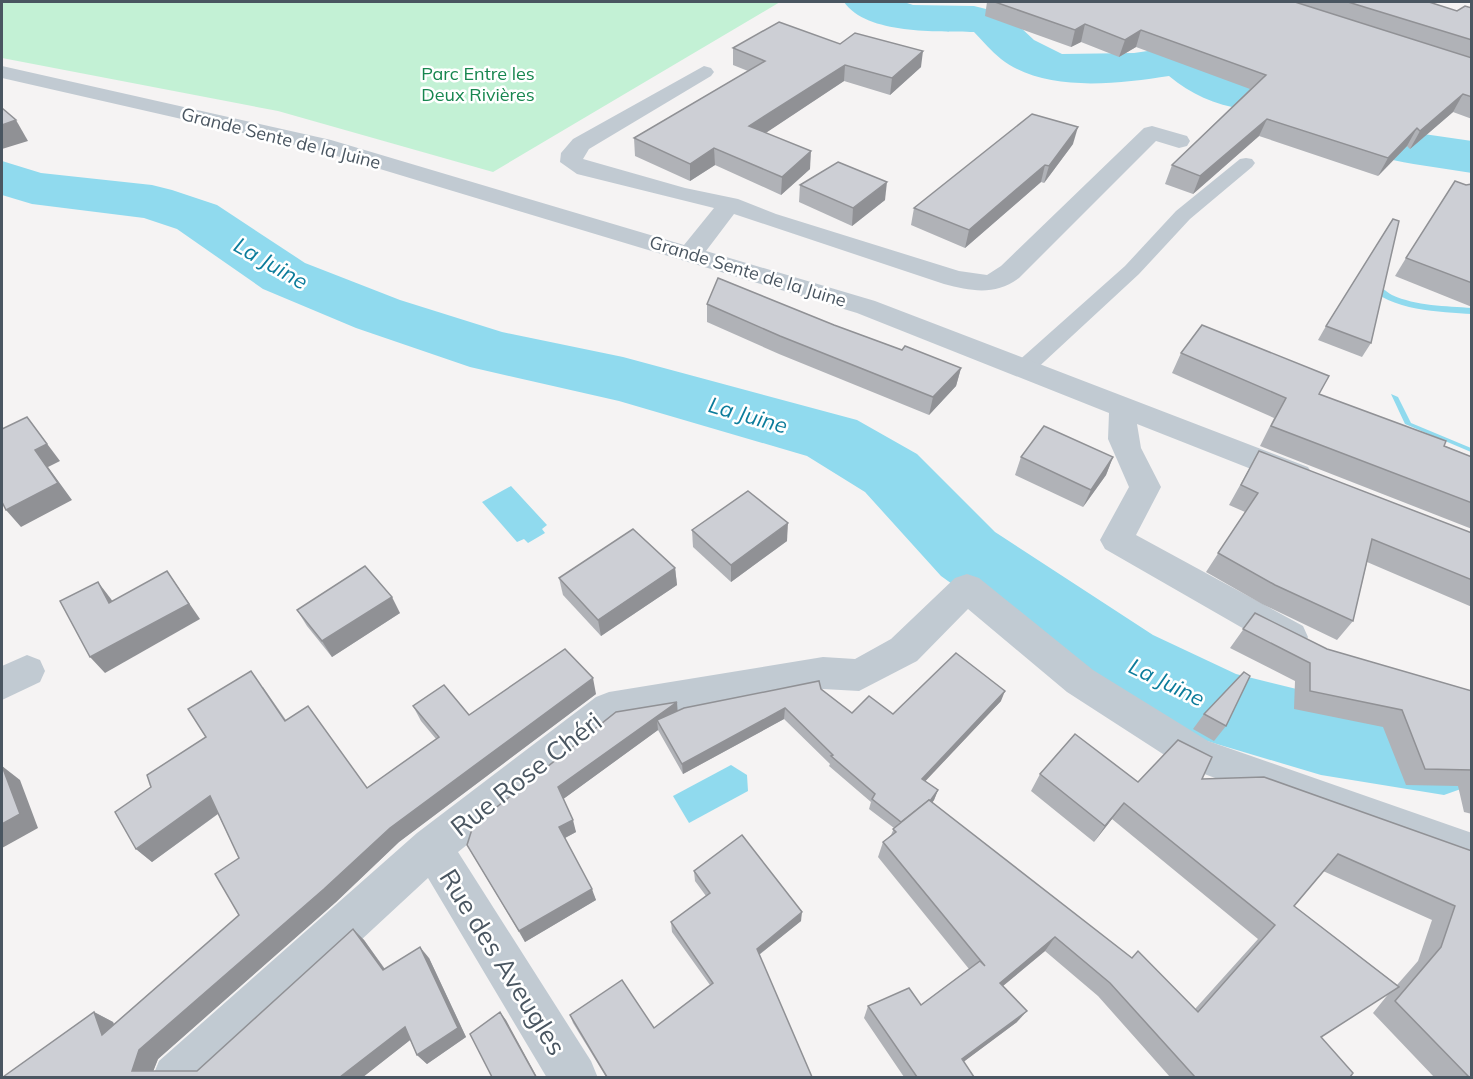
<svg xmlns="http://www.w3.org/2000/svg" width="1473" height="1079" viewBox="0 0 1473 1079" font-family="Mulish,sans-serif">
  <rect width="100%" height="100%" fill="#f5f3f3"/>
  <polygon fill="#c3f1d5" points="2,2 780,2 493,172 278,111 2,58"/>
  <g fill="#90daee">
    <polygon points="1391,394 1398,397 1411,423 1471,448 1471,452 1405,424"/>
    <polygon points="511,486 547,525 542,529 545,533 528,543 524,539 517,542 482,502"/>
    <polygon points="731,765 747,775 748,791 689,823 673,796"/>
  </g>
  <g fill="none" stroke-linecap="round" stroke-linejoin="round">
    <path fill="#90daee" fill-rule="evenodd" d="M1373 282C1380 285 1385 291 1392 295 1416 306 1446 306 1472 308V314C1441 312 1389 311 1368 285Z"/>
    <g fill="#90daee" fill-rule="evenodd">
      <path d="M844 2H904L913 5 974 6 1006 14 1034 40 1062 54 1134 53 1175 47 1201 55 1223 72 1239 79 1283 81 1313 90 1353 115 1381 125 1410 132 1472 141V173C1421 165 1366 159 1319 137 1305 131 1294 118 1280 112 1270 107 1255 110 1244 109 1214 105 1191 94 1169 76 1117 84 1044 93 1001 59 991 51 983 41 974 32 938 31 867 35 844 2Z"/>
      <polygon points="2,161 41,173 152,185 172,190 217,205 305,263 400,300 502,332 623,357 857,420 917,454 995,532 1153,635 1236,674 1321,695 1444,713 1472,723 1472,785 1444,795 1321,775 1190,736 1093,685 941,576 865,492 807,456 619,401 470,367 356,328 263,289 177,229 144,218 32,204 2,195"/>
    </g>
    <polygon fill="#c1cad2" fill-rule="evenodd" points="1246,158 1252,159 1255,163 1252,167 1190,219 1139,274 1032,373 1024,375 1016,373 1013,368 1016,363 1125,266 1176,211 1240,159"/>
    <g fill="#c1cad2" fill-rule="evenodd">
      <path d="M2 66 331 140 684 245 714 208 577 174 560 162 561 153 573 139 704 66 711 68 714 72 711 76 589 149 583 159 685 188 738 199 776 214 959 271 987 275 1001 266 1144 128 1152 126 1187 136 1190 141 1187 146 1179 148 1156 141 1019 278C995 296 971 291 944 284L734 214 706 251 875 301 1308 467 1313 475 1308 483 1297 487 1137 424 1141 448 1161 487 1136 535 1303 626 1308 637 1303 648 1290 652 1277 648 1105 549 1100 540 1129 487 1108 439 1109 413 857 313 317 150 2 78Z"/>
      <polygon points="967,574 979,578 1093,670 1208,741 1472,833 1472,873 1180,765 1067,692 968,609 917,661 859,691 823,689 618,724 458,852 591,1061 598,1078 547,1078 428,878 212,1078 152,1078 159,1061 417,833 596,697 609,692 823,657 855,659 891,639 955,578"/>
      <polygon points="27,655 40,660 45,671 40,682 2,700 2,666"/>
    </g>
  </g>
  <g fill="#b0b2b7" fill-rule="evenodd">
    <polygon points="987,2 1429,2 1457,11 1472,8 1472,119 1453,112 1410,149 1407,146 1378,176 1259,136 1193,194 1165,184 1172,165 1250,89 1136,47 1119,57 1081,42 1071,47 985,16"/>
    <polygon points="840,44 921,67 890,95 844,81 765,133 810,169 781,195 715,165 690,181 635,156 634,138 748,71 733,65 733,48"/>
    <polygon points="1073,144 1044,183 1041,182 965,248 911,225 914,208"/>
    <polygon points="1472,184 1472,307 1395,276 1406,258 1466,185"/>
    <polygon points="800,185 885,200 852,226 799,202"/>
    <polygon points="707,304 834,325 902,350 961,368 956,386 929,415 779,354 707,322"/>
    <polygon points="1326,326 1371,343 1362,357 1318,340"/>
    <polygon points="1181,353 1319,394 1472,457 1472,529 1260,446 1274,418 1172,373"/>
    <polygon points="1259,451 1472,533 1472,607 1367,562 1353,621 1337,640 1262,604 1206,572 1245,512 1229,505"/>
    <polygon points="1021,457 1113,457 1106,475 1083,507 1015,475"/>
    <polygon points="692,530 787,541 731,582 693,547"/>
    <polygon points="675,568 677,585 601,636 563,595 559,578"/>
    <polygon points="297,610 400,613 332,657 307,626"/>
    <polygon points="1255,613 1327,649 1472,691 1472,814 1464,812 1458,786 1406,785 1383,727 1294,709 1295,681 1230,648"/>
    <polygon points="263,687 286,720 367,788 436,739 421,721 413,706 469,715 596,694 399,842 336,902 158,1059 153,1071 197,1071 353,929 364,940 385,969 429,958 466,1037 427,1064 417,1055 410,1040 363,1077 3,1077 94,1012 113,1022 114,1024 239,915 239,858 218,814 152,862 136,849 151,787 206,737"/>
    <path d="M821 689 852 713 893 714 1001 701 925 781 938 790 934 800 932 803 1195 1009 1258 939 1112 819 1094 842 1031 791 1040 774 1138 782 1202 779 1472 851V1077H1434L1373 1013 1390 992 1321 1037 1350 1077H1170L1098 996 1045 951 1003 986 1017 1022 963 1062 974 1077H904L864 1018 868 1006 921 1005 969 969 878 857 883 842 891 835 894 828 869 809 871 802 829 766 830 764 784 719 683 774 658 730 563 799 576 832 565 838 596 900 525 942 467 845 616 712 677 711ZM1323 871 1432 920 1418 961 1397 985 1294 906Z"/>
    <polygon points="1204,714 1226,726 1214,741 1193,729"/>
    <polygon points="694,871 801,921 759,955 812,1077 606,1077 573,1023 570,1015 654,1028 710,985 672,932 671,922 706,896 695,881"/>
  </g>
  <g fill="#909195">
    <polygon points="1085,24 1081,42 1071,47 1075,30"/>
    <polygon points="1141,30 1136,47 1119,57 1125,40"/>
    <polygon points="923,51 921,67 890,95 892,78"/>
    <polygon points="845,65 844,81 749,144 749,126"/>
    <polygon points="1463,94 1453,112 1410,149 1420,131"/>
    <polygon points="1267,119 1259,136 1193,194 1200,176"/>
    <polygon points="16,120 28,141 2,149 2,125"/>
    <polygon points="1078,127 1073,144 1044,183 1049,166"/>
    <polygon points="1417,128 1407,146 1378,176 1388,158"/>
    <polygon points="714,148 715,165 690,181 690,164"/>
    <polygon points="811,151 810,169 781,195 782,177"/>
    <polygon points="1045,165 1041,182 965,248 969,230"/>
    <polygon points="887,182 885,200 852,226 853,208"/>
    <polygon points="961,368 956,386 929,415 933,397"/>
    <polygon points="27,417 60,461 48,467 72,500 21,527 6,510 35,450"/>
    <polygon points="1113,457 1106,475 1083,507 1091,490"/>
    <polygon points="788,523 787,541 731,582 731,565"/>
    <polygon points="675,568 677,585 601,636 598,620"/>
    <polygon points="167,571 200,619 105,673 90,657"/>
    <polygon points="98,582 111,599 123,618 109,603"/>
    <polygon points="392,597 400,613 332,657 322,641"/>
    <polygon points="593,678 596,694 399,842 336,902 158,1059 151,1077 132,1071 139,1050 390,828"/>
    <polygon points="1005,691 1001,701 918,789 922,779"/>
    <polygon points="677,702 678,716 657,720 658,730 562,800 558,787"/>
    <polygon points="785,708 784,719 683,774 682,764"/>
    <polygon points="2,766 20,780 38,828 2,848"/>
    <polygon points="938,790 934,800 922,816 926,807"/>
    <polygon points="210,796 223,810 152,862 136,849"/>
    <polygon points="1124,803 1112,819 1094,842 1105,826"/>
    <polygon points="573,820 576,832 563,839 559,827"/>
    <polygon points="592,889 596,900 525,942 519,931"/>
    <polygon points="802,912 801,921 756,957 757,949"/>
    <polygon points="353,929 364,940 393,981 383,970"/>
    <polygon points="1055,937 1045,951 992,995 1000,983"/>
    <polygon points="420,947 429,958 466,1037 427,1064 417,1055"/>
    <polygon points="1027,1011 1017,1022 954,1069 962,1059"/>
    <polygon points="94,1012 113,1022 121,1044 102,1035"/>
    <polygon points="500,1012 506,1020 537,1077 536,1077"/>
    <polygon points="405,1027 414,1037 363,1077 340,1077"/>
  </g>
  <g fill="#cdcfd5" stroke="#909195" stroke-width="1.5">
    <polygon points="995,2 1295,2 1472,58 1472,97 1463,94 1420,131 1417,128 1388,158 1267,119 1200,176 1172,165 1266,75 1141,30 1125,40 1085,24 1075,30"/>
    <polygon points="1348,2 1429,2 1457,11 1465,6 1472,8 1472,40"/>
    <polygon points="779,22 840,44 855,33 923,51 892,78 845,65 749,126 811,151 782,177 714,148 690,164 634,138 765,61 733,48"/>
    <polygon points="2,108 16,120 2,125"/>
    <polygon points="1032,114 1078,127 1049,166 1045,165 969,230 914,208"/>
    <polygon points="838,162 887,182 853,208 800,185"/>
    <polygon points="1455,181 1466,185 1472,184 1472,283 1406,258"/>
    <polygon points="1393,219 1399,221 1371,343 1326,326"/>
    <polygon points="718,278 834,325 902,350 905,346 961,368 933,397 780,336 707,304"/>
    <polygon points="1202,325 1329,376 1319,394 1446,441 1444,446 1472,457 1472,503 1271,426 1286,398 1181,353"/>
    <polygon points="27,417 47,444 35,450 58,483 6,510 2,502 2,429"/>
    <polygon points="1044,426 1113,457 1091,490 1021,457"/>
    <polygon points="1259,451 1472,533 1472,580 1372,539 1353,621 1275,585 1218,553 1258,493 1241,485"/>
    <polygon points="748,491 788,523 731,565 692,530"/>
    <polygon points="633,529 675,568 598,620 559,578"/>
    <polygon points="365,566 392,597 322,641 297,610"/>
    <polygon points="167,571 189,604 90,657 60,601 98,582 109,603"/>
    <polygon points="1255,613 1327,649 1472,691 1472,770 1425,769 1402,710 1310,691 1310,663 1243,629"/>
    <polygon points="565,649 593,678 390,828 324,889 139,1050 132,1071 197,1071 353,929 383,970 420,947 458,1028 417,1055 405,1027 340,1077 3,1077 94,1012 102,1035 239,915 215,874 239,858 210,796 136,849 115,812 151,787 147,775 206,737 188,709 251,671 285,721 308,706 367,788 439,737 413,706 444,685 469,715"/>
    <polygon points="956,653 1005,691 922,779 938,790 930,801 929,800 901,822 872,799 875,794 831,756 833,755 785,708 682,764 657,720 684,708 819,681 821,689 852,713 869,696 893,714"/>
    <polygon points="1244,672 1250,676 1226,726 1204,714"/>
    <polygon points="677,702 558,787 573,820 559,827 592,889 519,931 467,845 473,826 616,712"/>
    <polygon points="1075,734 1138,782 1178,740 1212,757 1202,779 1264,777 1472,851 1472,1077 1469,1077 1395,1001 1441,947 1455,906 1338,854 1294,906 1399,987 1321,1037 1353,1073 1350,1077 1195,1077 1110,983 1055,937 1000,983 1027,1011 962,1059 974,1077 917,1077 868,1006 909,988 921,1005 980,961 985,966 883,842 896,832 893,829 929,800 1132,958 1138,951 1198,1012 1275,925 1124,803 1105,826 1040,774"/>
    <polygon points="2,766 20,814 2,824"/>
    <polygon points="742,835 802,912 757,949 812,1077 607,1077 570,1015 622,980 654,1028 713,983 671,922 710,893 694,871"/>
    <polygon points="500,1012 536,1077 492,1077 470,1034"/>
  </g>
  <g text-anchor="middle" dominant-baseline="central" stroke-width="5" stroke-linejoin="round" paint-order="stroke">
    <g font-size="18" fill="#17864f" stroke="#fff">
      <text x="478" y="73">Parc Entre les<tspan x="478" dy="21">Deux Rivières</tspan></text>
    </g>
    <g font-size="18" fill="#4a5661" stroke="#fff">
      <text transform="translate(281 138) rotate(14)">Grande Sente de la Juine</text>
      <text transform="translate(748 271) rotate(17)">Grande Sente de la Juine</text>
    </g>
    <g font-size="22" font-style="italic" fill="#0c7c9b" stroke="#fff">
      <text transform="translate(271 263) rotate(30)">La Juine</text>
      <text transform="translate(748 415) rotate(16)">La Juine</text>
      <text transform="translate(1167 682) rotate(26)">La Juine</text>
    </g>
    <g font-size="26" fill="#4a5661" stroke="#fff">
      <text transform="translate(526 774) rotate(-38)">Rue Rose Chéri</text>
      <text transform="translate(503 962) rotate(58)">Rue des Aveugles</text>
    </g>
  </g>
  <rect width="1473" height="1079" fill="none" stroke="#4a5661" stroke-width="6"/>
</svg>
